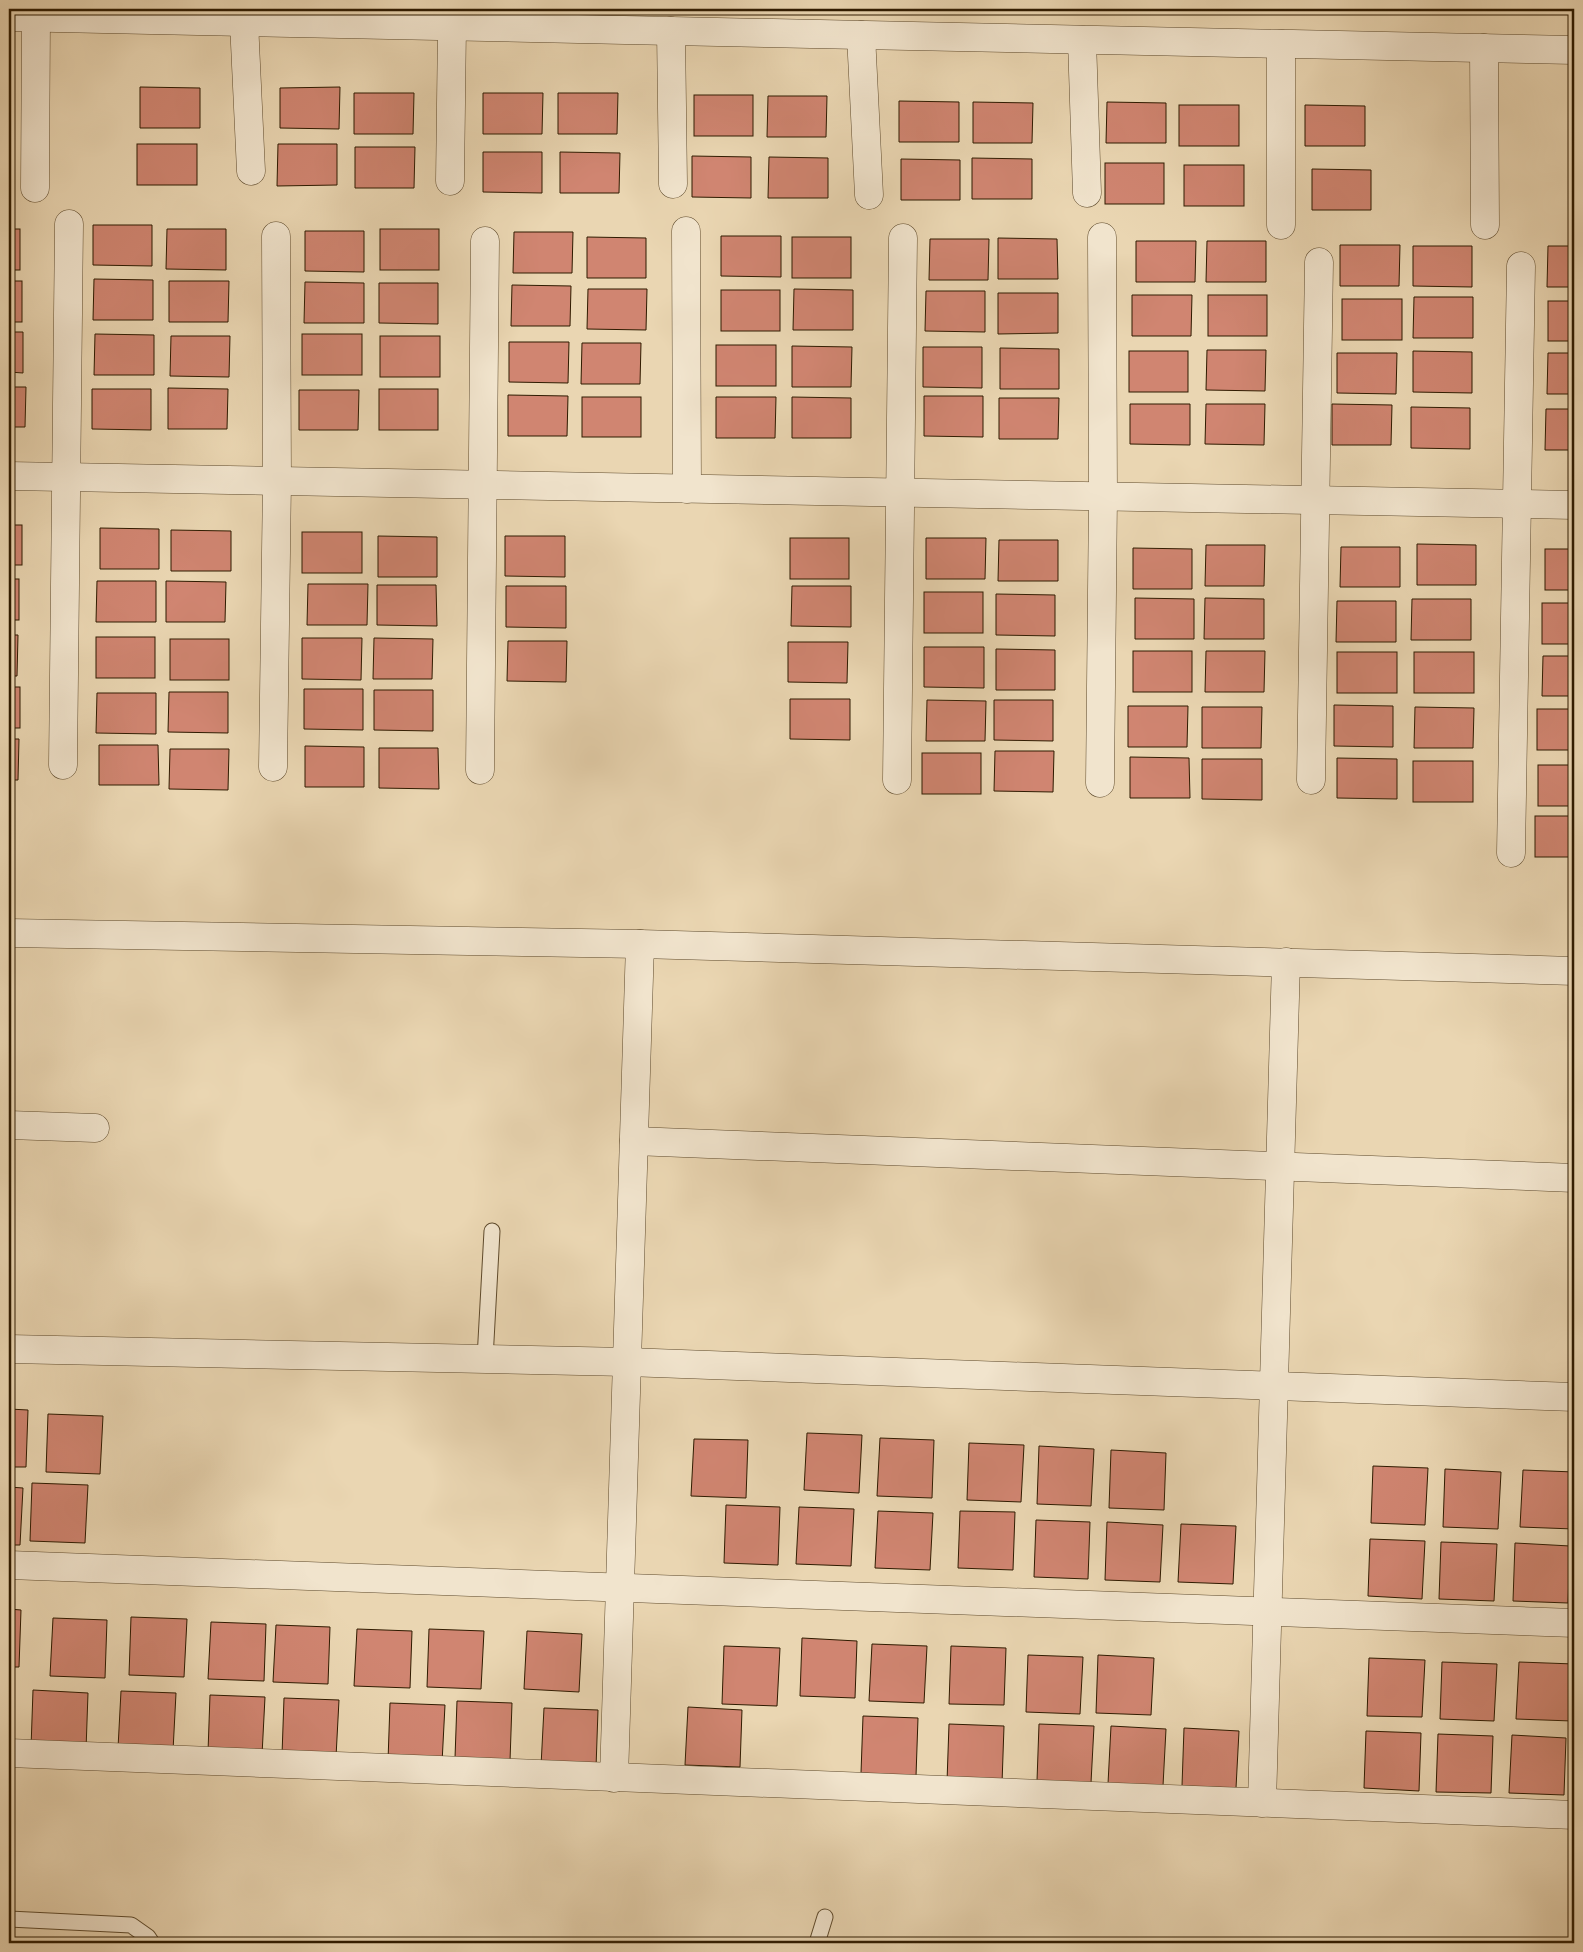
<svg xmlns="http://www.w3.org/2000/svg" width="1583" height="1952" viewBox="0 0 1583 1952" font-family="'IM FELL Double Pica',serif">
  <rect width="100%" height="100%" fill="#ead6b2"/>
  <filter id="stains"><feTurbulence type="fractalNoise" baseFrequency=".004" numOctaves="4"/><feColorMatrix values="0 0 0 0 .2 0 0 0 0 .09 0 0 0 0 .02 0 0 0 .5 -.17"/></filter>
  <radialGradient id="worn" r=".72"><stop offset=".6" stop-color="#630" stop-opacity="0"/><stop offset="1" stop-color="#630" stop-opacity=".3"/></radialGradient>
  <g fill="#d08571" stroke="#2f1b00">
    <polygon points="140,87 200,88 200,128 140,128"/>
    <polygon points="340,87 339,129 280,128 280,88"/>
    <polygon points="354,93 414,93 413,134 354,134"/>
    <polygon points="483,93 543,93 542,134 483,134"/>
    <polygon points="558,93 618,93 617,134 558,134"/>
    <rect x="694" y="95" width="59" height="41"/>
    <polygon points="768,96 827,96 826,137 767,137"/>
    <polygon points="899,101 959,102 959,142 899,142"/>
    <polygon points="973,102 1033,103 1032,143 973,143"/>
    <polygon points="1107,102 1166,103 1166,143 1106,143"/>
    <rect x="1179" y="105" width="60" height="41"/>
    <polygon points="1305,105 1365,106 1365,146 1305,146"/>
    <rect x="137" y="144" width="60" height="41"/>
    <polygon points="278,144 337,144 337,185 277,186"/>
    <polygon points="355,147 415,147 414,188 355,188"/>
    <polygon points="483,152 542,152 542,193 483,192"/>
    <polygon points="560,152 620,153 619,193 560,193"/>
    <polygon points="692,156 751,157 751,198 692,197"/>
    <polygon points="769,157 828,158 828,198 768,198"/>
    <polygon points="972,158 1032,159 1032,199 972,199"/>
    <polygon points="901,159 960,160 960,200 901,200"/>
    <rect x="1105" y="163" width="59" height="41"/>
    <rect x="1184" y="165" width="60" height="41"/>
    <polygon points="1312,169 1371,170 1371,210 1312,210"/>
    <polygon points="93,225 152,225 152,266 93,265"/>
    <rect x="9" y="229" width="11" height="41"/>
    <polygon points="167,229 226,229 226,270 166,269"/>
    <rect x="380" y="229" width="59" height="41"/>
    <polygon points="305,231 364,231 364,272 305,271"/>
    <polygon points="514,232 573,232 572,273 513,273"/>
    <polygon points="721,236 781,236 781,277 721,276"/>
    <polygon points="587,237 646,238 646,278 587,278"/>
    <rect x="792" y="237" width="59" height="41"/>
    <polygon points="998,238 1057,239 1058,279 998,279"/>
    <polygon points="930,239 989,239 988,280 929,280"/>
    <polygon points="1136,241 1196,241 1195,282 1136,282"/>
    <polygon points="1207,241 1266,241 1266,282 1206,282"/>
    <polygon points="1340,245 1400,245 1399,286 1340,286"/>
    <polygon points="1413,246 1472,246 1472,287 1413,286"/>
    <polygon points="1548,246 1574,246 1574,287 1547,287"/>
    <polygon points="94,279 153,280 153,320 93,320"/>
    <rect x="9" y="281" width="13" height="41"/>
    <polygon points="169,281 229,281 228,322 169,322"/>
    <polygon points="305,282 364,283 364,323 304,323"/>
    <polygon points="379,283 438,283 438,324 379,323"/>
    <polygon points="512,285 571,286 570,326 511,326"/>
    <polygon points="588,289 647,289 646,330 587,329"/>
    <polygon points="794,289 853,290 853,330 793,330"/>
    <rect x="721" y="290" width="59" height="41"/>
    <polygon points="926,291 985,291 985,332 925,331"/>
    <polygon points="998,293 1058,293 1058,333 998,334"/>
    <polygon points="1132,295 1192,295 1191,336 1132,336"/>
    <rect x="1208" y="295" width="59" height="41"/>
    <polygon points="1414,297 1473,297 1473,338 1413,338"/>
    <rect x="1342" y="299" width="60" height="41"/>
    <rect x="1548" y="301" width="26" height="40"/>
    <polygon points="9,332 23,332 23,373 9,372"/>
    <polygon points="95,334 154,335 154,375 94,375"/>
    <rect x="302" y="334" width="60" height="41"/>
    <polygon points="171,336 230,336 229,377 170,376"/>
    <rect x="380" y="336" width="60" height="41"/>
    <polygon points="509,342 569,342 568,383 509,382"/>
    <polygon points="582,343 641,343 640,384 581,384"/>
    <rect x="716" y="345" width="60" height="41"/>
    <polygon points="792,346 852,347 851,387 792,387"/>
    <polygon points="923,347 982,347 982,388 923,387"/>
    <polygon points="1000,348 1059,349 1059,389 1000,389"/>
    <polygon points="1207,350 1266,350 1265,391 1206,390"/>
    <rect x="1129" y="351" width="59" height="41"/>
    <polygon points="1413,351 1472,352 1472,393 1413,392"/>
    <polygon points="1337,353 1397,353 1396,394 1337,393"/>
    <polygon points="1548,353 1574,353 1574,394 1547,394"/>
    <polygon points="9,387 26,387 25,427 9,427"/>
    <polygon points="168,388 228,389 227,429 168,429"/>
    <polygon points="92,389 151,389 151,430 92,429"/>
    <rect x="379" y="389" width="59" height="41"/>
    <polygon points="299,390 359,390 358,430 299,430"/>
    <polygon points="508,395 568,396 567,436 508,436"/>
    <polygon points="924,396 983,396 983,437 924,436"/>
    <rect x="582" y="397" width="59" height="40"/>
    <polygon points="716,397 776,397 775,438 716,438"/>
    <polygon points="792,397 851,398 851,438 792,438"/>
    <polygon points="999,398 1059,398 1058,439 999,439"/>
    <polygon points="1130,404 1190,404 1190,445 1130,444"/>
    <polygon points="1206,404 1265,404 1264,445 1205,444"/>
    <polygon points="1332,404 1392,405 1391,445 1332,445"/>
    <polygon points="1411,407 1470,408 1470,449 1411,448"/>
    <polygon points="1546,409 1574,409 1574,450 1545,450"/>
    <rect x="9" y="525" width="13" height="40"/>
    <polygon points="100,528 159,529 159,569 100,569"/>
    <polygon points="171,530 231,531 231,571 171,571"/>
    <rect x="302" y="532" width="60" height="41"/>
    <polygon points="378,536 437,537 437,577 378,577"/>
    <polygon points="505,536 565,536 565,577 505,576"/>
    <rect x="790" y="538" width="59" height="41"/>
    <polygon points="926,538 986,538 985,579 926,579"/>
    <polygon points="999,540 1058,540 1058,581 998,581"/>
    <polygon points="1417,544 1476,545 1476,585 1417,585"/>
    <polygon points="1206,545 1265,545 1264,586 1205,586"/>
    <polygon points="1341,547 1400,547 1400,587 1340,587"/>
    <polygon points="1133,548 1192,549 1192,589 1133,589"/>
    <rect x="1545" y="549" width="29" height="41"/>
    <rect x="9" y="579" width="10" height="41"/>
    <polygon points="97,581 156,581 156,622 96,622"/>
    <polygon points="166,581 226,582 225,622 166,622"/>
    <polygon points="308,584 368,584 367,625 307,625"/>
    <polygon points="377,585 436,585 437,626 377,625"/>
    <polygon points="506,586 566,586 566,628 506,627"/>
    <polygon points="792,586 851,586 851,627 791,626"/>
    <rect x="924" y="592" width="59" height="41"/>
    <polygon points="996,594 1055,595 1055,636 996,635"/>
    <polygon points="1135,598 1194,599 1194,639 1135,639"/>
    <polygon points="1205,598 1264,599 1264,639 1204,639"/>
    <polygon points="1412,599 1471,599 1471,640 1411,640"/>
    <polygon points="1337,601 1396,601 1396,642 1336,642"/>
    <rect x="1542" y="603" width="32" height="41"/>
    <polygon points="9,635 18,635 17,676 9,676"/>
    <rect x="96" y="637" width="59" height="41"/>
    <polygon points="302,638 362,638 361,680 302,679"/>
    <polygon points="374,638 433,639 432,679 373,679"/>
    <rect x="170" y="639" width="59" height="41"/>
    <polygon points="508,641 567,641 566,682 507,681"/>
    <polygon points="788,642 848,642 847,683 788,682"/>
    <polygon points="924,647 984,647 984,688 924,687"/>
    <polygon points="996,649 1055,650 1055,690 996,690"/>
    <rect x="1133" y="651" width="59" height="41"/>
    <polygon points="1206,651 1265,651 1264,692 1205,692"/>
    <rect x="1337" y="652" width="60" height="41"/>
    <rect x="1414" y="652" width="60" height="41"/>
    <polygon points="1543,656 1574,656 1574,696 1542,696"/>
    <rect x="9" y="687" width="11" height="41"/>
    <polygon points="304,689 363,689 363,730 304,729"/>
    <polygon points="374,690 433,690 433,731 374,730"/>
    <polygon points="169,692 228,692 228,733 168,732"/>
    <polygon points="97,693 156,693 156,734 96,733"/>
    <polygon points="790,699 850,699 850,740 790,739"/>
    <polygon points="927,700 986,701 985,741 926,741"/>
    <polygon points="994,700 1053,700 1053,741 994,740"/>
    <polygon points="1334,705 1393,706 1393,747 1334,746"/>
    <polygon points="1128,706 1188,706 1187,747 1128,747"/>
    <polygon points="1202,707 1262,707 1261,748 1202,748"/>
    <polygon points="1415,707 1474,708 1473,748 1414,748"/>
    <rect x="1537" y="709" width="37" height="41"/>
    <polygon points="9,739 19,739 18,780 9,780"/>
    <polygon points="99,745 158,745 159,785 99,785"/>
    <polygon points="305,746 364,747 364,787 305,787"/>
    <polygon points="379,748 438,748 439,789 379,788"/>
    <polygon points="170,749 229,749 228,790 169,789"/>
    <polygon points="995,751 1054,751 1053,792 994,791"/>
    <rect x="922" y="753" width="59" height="41"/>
    <polygon points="1130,757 1189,758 1190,798 1130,798"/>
    <polygon points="1337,758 1397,759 1397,799 1337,798"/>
    <polygon points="1202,759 1262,759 1262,800 1202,799"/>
    <rect x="1413" y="761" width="60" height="41"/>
    <rect x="1538" y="765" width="36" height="41"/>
    <rect x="1535" y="816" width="39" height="41"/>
    <polygon points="9,1409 28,1410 26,1467 9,1467"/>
    <polygon points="48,1414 103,1416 100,1474 46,1472"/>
    <polygon points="807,1433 862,1435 859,1493 804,1490"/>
    <polygon points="880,1438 934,1440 932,1498 877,1496"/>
    <polygon points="694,1439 748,1440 746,1498 691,1496"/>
    <polygon points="969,1443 1024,1445 1021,1502 967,1500"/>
    <polygon points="1039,1446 1094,1449 1091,1506 1037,1504"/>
    <polygon points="1111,1450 1166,1453 1164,1510 1109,1508"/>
    <polygon points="1373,1466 1428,1468 1425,1525 1371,1523"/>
    <polygon points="1445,1469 1501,1472 1498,1529 1443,1527"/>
    <polygon points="1523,1470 1574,1472 1574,1529 1520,1527"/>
    <polygon points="32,1483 88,1485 85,1543 30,1541"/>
    <polygon points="9,1487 23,1488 20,1545 9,1545"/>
    <polygon points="726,1505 780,1507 778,1565 724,1563"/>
    <polygon points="799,1507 854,1509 851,1566 796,1564"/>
    <polygon points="878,1511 933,1513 930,1570 875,1568"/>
    <polygon points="960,1511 1015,1512 1013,1570 958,1568"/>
    <polygon points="1036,1520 1090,1522 1088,1579 1034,1577"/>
    <polygon points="1107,1522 1163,1525 1160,1582 1105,1580"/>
    <polygon points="1181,1524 1236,1526 1233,1584 1178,1582"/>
    <polygon points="1370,1539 1425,1541 1422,1599 1368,1596"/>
    <polygon points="1441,1542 1497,1544 1494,1601 1439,1599"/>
    <polygon points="1515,1543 1570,1546 1568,1603 1513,1601"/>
    <polygon points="9,1609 21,1610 19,1667 9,1667"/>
    <polygon points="131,1617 187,1619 184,1677 129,1675"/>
    <polygon points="53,1618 107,1620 105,1678 50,1676"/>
    <polygon points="211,1622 266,1624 264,1681 208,1679"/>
    <polygon points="276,1625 330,1627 328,1684 273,1682"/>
    <polygon points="357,1629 412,1631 410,1688 354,1686"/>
    <polygon points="429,1629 484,1631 481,1689 427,1687"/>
    <polygon points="527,1631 582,1634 579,1692 524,1689"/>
    <polygon points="802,1638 857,1641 855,1698 800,1696"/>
    <polygon points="872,1644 927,1646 924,1703 869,1701"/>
    <polygon points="724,1646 780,1648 777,1706 722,1704"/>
    <polygon points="951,1646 1006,1648 1004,1705 949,1704"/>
    <polygon points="1028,1655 1083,1657 1080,1714 1026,1712"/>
    <polygon points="1098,1655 1154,1658 1151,1715 1096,1713"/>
    <polygon points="1369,1658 1425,1660 1422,1717 1367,1716"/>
    <polygon points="1442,1662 1497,1664 1494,1721 1440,1719"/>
    <polygon points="1519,1662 1574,1664 1572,1721 1516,1719"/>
    <polygon points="9,1688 13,1688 10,1746 9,1746"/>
    <polygon points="33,1690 88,1693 86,1750 31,1748"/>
    <polygon points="121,1691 176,1693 173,1751 118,1748"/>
    <polygon points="210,1695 265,1697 262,1755 208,1752"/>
    <polygon points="284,1698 339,1700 336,1757 282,1755"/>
    <polygon points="457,1701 512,1703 510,1761 455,1758"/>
    <polygon points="390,1703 445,1705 442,1763 388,1761"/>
    <polygon points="688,1707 742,1710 740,1767 685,1765"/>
    <polygon points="544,1708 598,1710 596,1768 541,1766"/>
    <polygon points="863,1716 918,1718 916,1776 861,1773"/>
    <polygon points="949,1724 1004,1726 1002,1784 947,1782"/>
    <polygon points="1039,1724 1094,1726 1091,1783 1037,1781"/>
    <polygon points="1111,1726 1166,1729 1163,1786 1108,1784"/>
    <polygon points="1184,1728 1239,1731 1236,1788 1182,1786"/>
    <polygon points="1366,1731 1421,1733 1419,1791 1364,1788"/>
    <polygon points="1438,1734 1493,1736 1491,1793 1436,1792"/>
    <polygon points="1512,1735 1566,1738 1564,1795 1509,1793"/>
  </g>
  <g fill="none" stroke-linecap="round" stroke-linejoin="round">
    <defs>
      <g id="service">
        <polyline points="485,1359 492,1231"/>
        <polyline points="9,1919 131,1925 148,1937 152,1943"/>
        <polyline points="817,1943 825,1917"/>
      </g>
      <g id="minor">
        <polyline points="9,17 1574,50"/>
        <polyline points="244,22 251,171"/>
        <polyline points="671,31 673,184"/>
        <polyline points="861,35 869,195"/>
        <polyline points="1082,40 1087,193"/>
        <polyline points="1281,44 1281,225"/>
        <polyline points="1484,48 1485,225"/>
        <polyline points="450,181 452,26"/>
        <polyline points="35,188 36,17"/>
        <polyline points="686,231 687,489"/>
        <polyline points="9,476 1574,505"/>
        <polyline points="63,765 69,224"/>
        <polyline points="273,767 277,481 276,236"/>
        <polyline points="480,770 485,241"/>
        <polyline points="897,780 903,238"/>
        <polyline points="1311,780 1319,262"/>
        <polyline points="1100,783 1103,496 1102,237"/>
        <polyline points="1511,853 1521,266"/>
        <polyline points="9,933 640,944 1574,971"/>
        <polyline points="9,1125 95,1128"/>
        <polyline points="634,1141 1574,1178"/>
        <polyline points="9,1349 627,1362 1574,1397"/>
        <polyline points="9,1565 1574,1623"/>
        <polyline points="9,1753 1574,1815"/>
        <polyline points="614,1778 640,944"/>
        <polyline points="1262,1803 1286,962"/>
      </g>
    </defs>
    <use href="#service" stroke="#5e4a2c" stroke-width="17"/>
    <use href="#minor" stroke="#5e4a2c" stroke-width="29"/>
    <use href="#service" stroke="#f1e4cd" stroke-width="15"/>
    <use href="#minor" stroke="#f1e4cd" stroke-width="28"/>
  </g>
  <rect width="1583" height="1952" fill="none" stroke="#ead6b2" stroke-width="30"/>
  <rect x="10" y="10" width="1563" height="1932" fill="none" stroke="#2f1b00" stroke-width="2.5"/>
  <rect x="15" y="15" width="1553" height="1922" fill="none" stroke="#2f1b00"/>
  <rect width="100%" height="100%" filter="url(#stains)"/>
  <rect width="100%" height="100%" fill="url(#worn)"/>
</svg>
